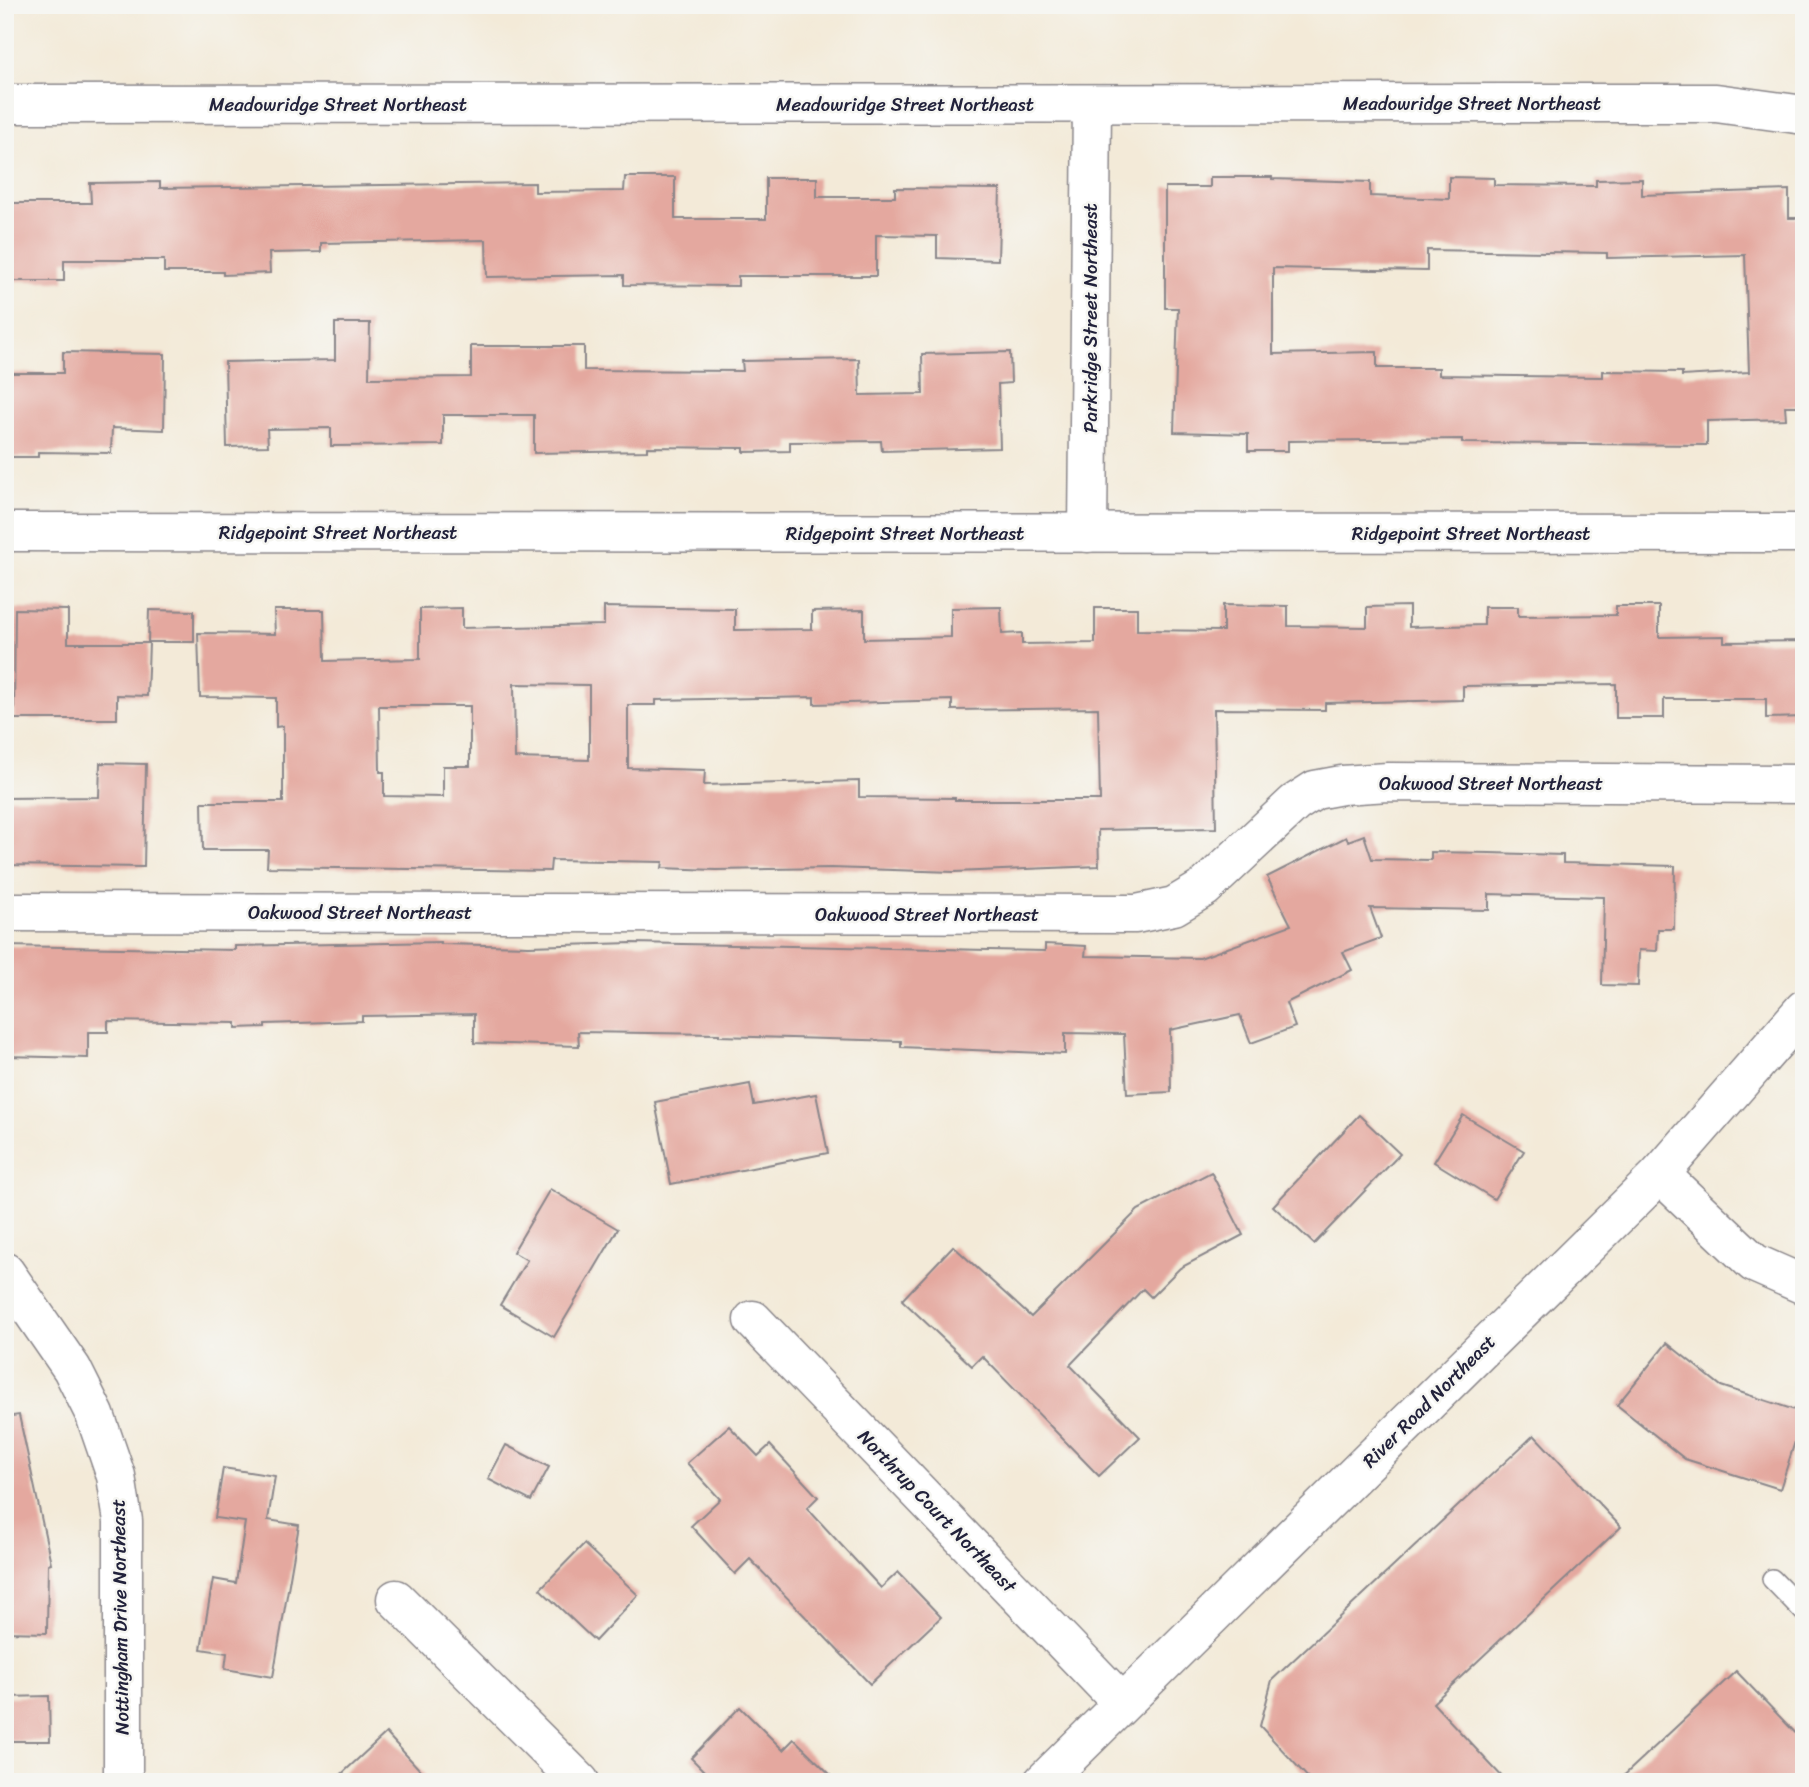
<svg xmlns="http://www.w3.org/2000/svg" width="1809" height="1787" viewBox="0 0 1809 1787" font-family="Sriracha,sans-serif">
  <rect width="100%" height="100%" fill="#f6f6f2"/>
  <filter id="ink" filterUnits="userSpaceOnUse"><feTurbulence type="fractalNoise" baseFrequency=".0143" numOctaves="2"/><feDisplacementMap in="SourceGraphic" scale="14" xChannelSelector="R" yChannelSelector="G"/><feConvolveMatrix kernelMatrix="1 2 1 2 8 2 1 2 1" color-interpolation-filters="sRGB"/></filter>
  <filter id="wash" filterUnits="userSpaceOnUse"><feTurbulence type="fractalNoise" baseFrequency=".00686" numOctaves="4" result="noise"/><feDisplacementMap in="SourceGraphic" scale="28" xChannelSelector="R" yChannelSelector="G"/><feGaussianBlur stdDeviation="1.57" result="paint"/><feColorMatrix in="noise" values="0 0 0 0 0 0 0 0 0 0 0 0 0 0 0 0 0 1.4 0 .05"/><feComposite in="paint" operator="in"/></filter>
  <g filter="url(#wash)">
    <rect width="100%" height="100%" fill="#f3ead8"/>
    <g id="blocks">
      <g fill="#e4a89f" fill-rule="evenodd">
        <polygon points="625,177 675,177 675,219 766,219 766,178 817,178 817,197 895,197 895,188 1000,189 998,260 937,258 937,236 876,235 876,276 738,276 738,286 624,285 624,275 487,277 486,240 321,243 321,252 269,253 270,273 223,275 223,272 164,272 164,260 64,260 64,281 5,281 5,203 91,203 90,183 160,182 160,188 535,183 535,192 624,191"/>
        <path d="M1210 177H1272V179L1370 182V196L1449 199V177L1494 178V185L1596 186V180L1642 179V195L1789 190V218H1804V406H1785L1786 419 1707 421V445L1462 443V439L1288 441V451H1248V434L1174 432 1178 308H1165V187H1210ZM1427 250 1607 253V258L1745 255 1749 372 1682 376V372L1603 371V377L1439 375V368H1377V352L1273 354V268L1427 271Z"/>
        <polygon points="335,323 370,323 369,378 471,377 471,346 584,346 584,370 743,371 742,361 859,359 860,395 923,394 922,354 1010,352 1011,383 998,384 1000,448 882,451 881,441 790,442 790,451 744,452 744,448 647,447 647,451 534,453 534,415 443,415 443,445 331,446 331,428 267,429 268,446 227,447 225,362 335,360"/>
        <polygon points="63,352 165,354 164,430 112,428 111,453 38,452 38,457 5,457 5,373 63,373"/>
        <path d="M1223 605 1288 606V626L1367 627V607L1409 606V627L1484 625V607H1518V616L1616 615V606H1659V637L1724 636V642L1804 641V717L1766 718V699H1664V718H1616V684L1463 686V700L1325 703V710L1214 709 1216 828 1098 830 1099 866 954 872 831 868 716 870 662 868 663 862 551 860 550 871 267 867 268 850H203L202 802H283V726L276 727V698L200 697 198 633 275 634 274 610H324L325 661 420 659V609L462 608V628L604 625V607L735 609V630L812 629V611L864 610V639L951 637V608L1001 607 1002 634 1022 633V644L1095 643V608H1137V630L1223 631ZM514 684 589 685V760L515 758ZM814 697V704L952 700V710L1098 708 1100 800H955V798L859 797V781L704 785 705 770 628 768V705H656V700ZM379 706H470V766H443V797L384 796V772H380Z"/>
        <polygon points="15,609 68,610 68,643 149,643 147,696 117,695 117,719 14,719"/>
        <polygon points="149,610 194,611 194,642 148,642"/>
        <polygon points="100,763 146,764 144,867 5,865 5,798 99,797"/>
        <polygon points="1364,835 1372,859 1431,860 1431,852 1490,853 1563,855 1563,863 1675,866 1674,929 1658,929 1657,951 1639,950 1638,986 1602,985 1604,897 1489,894 1489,910 1370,908 1381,938 1343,952 1352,970 1286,1003 1295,1027 1251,1043 1240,1015 1170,1030 1171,1092 1127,1094 1124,1034 1065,1033 1065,1054 901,1047 901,1041 719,1036 719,1034 578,1032 579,1046 474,1043 474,1014 362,1016 362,1021 265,1024 265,1027 236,1028 236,1023 108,1021 108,1032 88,1032 88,1058 5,1056 5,946 235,950 235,946 441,942 441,944 529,946 632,943 1045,951 1045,944 1086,946 1085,956 1200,958 1291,925 1267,877 1346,837 1348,841"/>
        <polygon points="750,1084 754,1105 816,1094 828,1153 671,1184 655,1102"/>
        <polygon points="1359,1115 1400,1154 1314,1244 1273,1206"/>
        <polygon points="1463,1115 1524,1151 1494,1199 1434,1162"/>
        <polygon points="1211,1172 1243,1235 1180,1268 1151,1297 1143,1289 1070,1365 1140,1437 1099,1476 982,1356 972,1366 902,1300 953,1246 1031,1317 1138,1210"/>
        <polygon points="550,1189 618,1229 554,1337 500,1305 527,1260 513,1252"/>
        <polygon points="1667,1343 1721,1386 1804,1413 1780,1489 1685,1459 1617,1405"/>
        <polygon points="19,1415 51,1563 48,1564 47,1633 5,1632 5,1417"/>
        <polygon points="729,1426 758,1456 770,1445 818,1497 807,1508 881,1588 898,1572 941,1617 870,1684 750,1559 735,1574 691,1526 720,1499 687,1463"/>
        <polygon points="1534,1435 1621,1527 1433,1703 1507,1782 1312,1782 1260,1726 1272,1680"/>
        <polygon points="506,1445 549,1467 531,1501 488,1479"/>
        <polygon points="223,1468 275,1476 268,1520 299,1525 273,1677 225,1669 227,1653 201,1649 213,1579 236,1583 245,1522 215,1518"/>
        <polygon points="584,1544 638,1595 595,1641 540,1589"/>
        <polygon points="1736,1671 1804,1742 1804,1782 1617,1782"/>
        <polygon points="49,1696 50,1741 5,1741 5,1697"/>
        <polygon points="740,1707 783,1750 794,1739 838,1782 715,1782 691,1758"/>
        <polygon points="386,1733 431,1782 333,1782"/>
      </g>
    </g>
  </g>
  <g filter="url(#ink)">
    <use href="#blocks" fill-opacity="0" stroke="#8a868a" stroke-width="2"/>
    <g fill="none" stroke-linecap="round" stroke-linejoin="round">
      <defs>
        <polyline id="service" points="1772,1579 1804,1612"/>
        <g id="minor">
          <polyline points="5,104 1716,103 1804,115"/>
          <polyline points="5,532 1804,533"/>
          <polyline points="1088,533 1092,104"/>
          <polyline points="5,912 1136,914 1174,906 1204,888 1295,803 1315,790 1342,785 1388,782 1804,784"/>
          <polyline points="1660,1174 1754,1263 1804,1285"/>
          <polyline points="5,1272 72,1369 95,1415 116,1476 123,1521 123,1782"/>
          <polyline points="753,1320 1122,1703"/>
          <polyline points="396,1599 580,1782"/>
        </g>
        <polyline id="primary" points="1043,1782 1660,1174 1804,1009"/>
      </defs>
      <use href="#service" stroke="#8a868a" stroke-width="22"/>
      <use href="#minor" stroke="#8a868a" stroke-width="41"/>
      <use href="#primary" stroke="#8a868a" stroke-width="41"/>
      <use href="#service" stroke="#fff" stroke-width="19"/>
      <use href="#minor" stroke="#fff" stroke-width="38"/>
      <use href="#primary" stroke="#fff" stroke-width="38"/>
    </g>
  </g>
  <g text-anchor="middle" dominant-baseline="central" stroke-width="5" stroke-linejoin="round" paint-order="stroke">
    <g font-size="19" fill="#22223b" stroke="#f6f6f2">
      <text x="1472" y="103">Meadowridge Street Northeast</text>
      <text x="338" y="104">Meadowridge Street Northeast</text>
      <text x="905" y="104">Meadowridge Street Northeast</text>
      <text transform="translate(1090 318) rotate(-90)">Parkridge Street Northeast</text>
      <text x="338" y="532">Ridgepoint Street Northeast</text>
      <text x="905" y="533">Ridgepoint Street Northeast</text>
      <text x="1471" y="533">Ridgepoint Street Northeast</text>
      <text x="1491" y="783">Oakwood Street Northeast</text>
      <text x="360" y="912">Oakwood Street Northeast</text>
      <text x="927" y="914">Oakwood Street Northeast</text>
      <text transform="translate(1429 1401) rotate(-45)">River Road Northeast</text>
      <text transform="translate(937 1511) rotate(46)">Northrup Court Northeast</text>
      <text transform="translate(120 1617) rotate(-91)">Nottingham Drive Northeast</text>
    </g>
  </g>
  <rect width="1809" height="1787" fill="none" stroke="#f6f6f2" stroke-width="28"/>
</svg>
